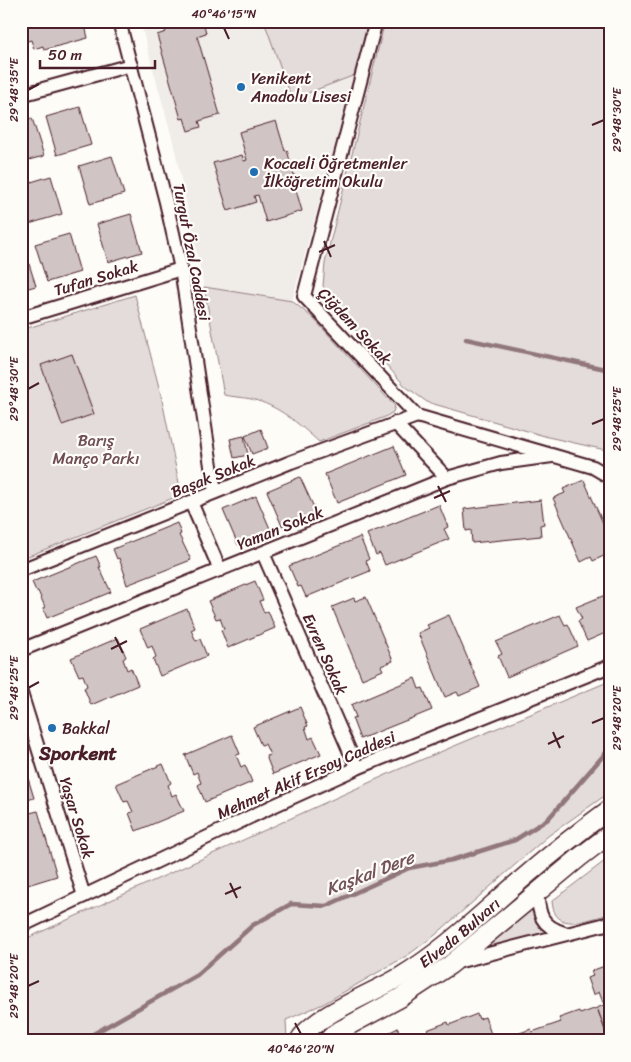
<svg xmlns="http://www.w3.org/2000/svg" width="631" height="1062" viewBox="0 0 631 1062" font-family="Sriracha,sans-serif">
  <rect width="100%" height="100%" fill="#fdfcf7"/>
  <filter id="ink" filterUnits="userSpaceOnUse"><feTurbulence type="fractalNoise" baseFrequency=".02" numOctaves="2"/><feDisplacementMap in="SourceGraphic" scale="10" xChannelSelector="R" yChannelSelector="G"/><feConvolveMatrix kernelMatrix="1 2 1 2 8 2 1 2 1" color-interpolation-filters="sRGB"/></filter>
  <g filter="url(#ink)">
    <polygon fill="#f0ece8" points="140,21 369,21 292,301 204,287 174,145"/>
    <g fill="#e3dcda" stroke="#967e82">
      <polygon points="264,21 369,21 355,75 292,99"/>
      <polygon points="385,21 610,21 610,451 548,437 427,402 405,386 345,318 323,286 325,263"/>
      <path d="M204 287 292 301 313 318 389 400 395 406 393 412 385 417 319 442C299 424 278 405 251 399 242 397 233 397 224 395Z"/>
      <polygon points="135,295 161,395 180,488 178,496 21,559 21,330"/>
      <polygon points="610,681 610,792 548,836 434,936 408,955 323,1004 286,1020 287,1041 21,1041 21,941 397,770"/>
      <path d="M610 857V914C588 919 554 935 552 901Z"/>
      <path d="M533 909C533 922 538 927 549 934L485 947Z"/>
    </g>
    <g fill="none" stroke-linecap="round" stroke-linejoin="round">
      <g stroke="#91777b" stroke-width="4.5">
        <polyline points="466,339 610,370"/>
        <polyline points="81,1041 197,975 253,925 291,904 326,906 409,868 452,860 515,840 548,819 610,748"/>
      </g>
    </g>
    <g fill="#d0c5c4" stroke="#4a1f2b">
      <polygon points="21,21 84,21 88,38 44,50 43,46 34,49 31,40 21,43"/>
      <polygon points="162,21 203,21 206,33 197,36 220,115 199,121 201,127 188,131 184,118 181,119 157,35 166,32"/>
      <polygon points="80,107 91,145 57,155 46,117"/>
      <polygon points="32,118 44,156 21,162 21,121"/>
      <polygon points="276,121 285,151 287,150 296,182 294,183 302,211 266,222 258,195 254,196 256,202 228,211 213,163 242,155 244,161 247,160 239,132"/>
      <polygon points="112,156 124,194 90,204 79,166"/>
      <polygon points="51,176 62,214 29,224 21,200 21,185"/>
      <polygon points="131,214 142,252 108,262 97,224"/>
      <polygon points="69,234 80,272 47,282 35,244"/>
      <polygon points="24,248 36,286 21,290 21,249"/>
      <polygon points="72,354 94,414 62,425 41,365"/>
      <polygon points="261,429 268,448 252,454 245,436"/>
      <polygon points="244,436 248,455 234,458 230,439"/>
      <polygon points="394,446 406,475 337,503 325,474"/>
      <polygon points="300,477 316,512 282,526 267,491"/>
      <polygon points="584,480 610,539 610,553 593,561 591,557 581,562 553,498 565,493 563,489"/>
      <polygon points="256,496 271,531 238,545 223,510"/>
      <polygon points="541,500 544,524 540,525 541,536 472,543 471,530 466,531 464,509"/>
      <polygon points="439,505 448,527 444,529 449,539 385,565 380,553 376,555 367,534"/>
      <polygon points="177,523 181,534 179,535 191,560 127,585 124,575 125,575 119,558 117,559 113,549"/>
      <polygon points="360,537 369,559 366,561 370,571 306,597 301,586 298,587 289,566"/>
      <polygon points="96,556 101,567 99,567 111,592 47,618 43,608 45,607 38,591 36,591 32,582"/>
      <polygon points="255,581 263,600 259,601 264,613 268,611 275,628 228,648 221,630 224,629 220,618 216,619 208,601"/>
      <polygon points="610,593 610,631 587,641 578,621 582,619 576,607"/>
      <polygon points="366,597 393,661 381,666 383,670 362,679 332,607 354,598 355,601"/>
      <polygon points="187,609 195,628 191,630 196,641 200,639 207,656 160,676 153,659 156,657 152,646 148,648 140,629"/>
      <polygon points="449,615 480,687 459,696 457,692 445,697 418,633 429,628 427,625"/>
      <polygon points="560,615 565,625 568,624 578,646 507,677 498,656 502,654 496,642"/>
      <polygon points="118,638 126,657 123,659 127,670 131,668 138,685 91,705 84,688 87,686 83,675 79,676 71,658"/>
      <polygon points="415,678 419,689 423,688 432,710 360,739 352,718 356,717 351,705"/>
      <polygon points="300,707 308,726 305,727 309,739 313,737 321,754 273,774 266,756 270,755 265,744 261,745 253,727"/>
      <polygon points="232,735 240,754 236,755 241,767 245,765 252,782 205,802 198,785 201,783 197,772 193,774 185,755"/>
      <polygon points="21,755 34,798 21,802"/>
      <polygon points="163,764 171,783 168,785 172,796 176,794 184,811 136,831 129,813 133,812 128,801 124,802 116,784"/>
      <polygon points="38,811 57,876 21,887 21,815"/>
      <polygon points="610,964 610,1028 605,1029 597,1008 604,1005 599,992 593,995 587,978 593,976 591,971"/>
      <polygon points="597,1008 608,1039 604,1041 512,1041 513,1040 511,1036 531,1029 532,1032 561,1022 559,1018 579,1011 580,1014"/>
      <polygon points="477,1014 479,1019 485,1017 491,1034 484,1036 486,1041 432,1041 427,1030 448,1022 449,1025"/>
      <polygon points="398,1028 400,1041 372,1041"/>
    </g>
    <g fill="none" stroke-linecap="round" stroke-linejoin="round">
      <defs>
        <g id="street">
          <polyline points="119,21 166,202 181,269 215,492"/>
          <polyline points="376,21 304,296 417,416 593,467 610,477"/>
          <polyline points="21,95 131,65"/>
          <polyline points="21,318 181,269"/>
          <polyline points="395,423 447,478"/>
          <polyline points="191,502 220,570"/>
          <polyline points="263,553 357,768"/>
          <polyline points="21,570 291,462 417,416"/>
          <polyline points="21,650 447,478 501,463 552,456"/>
          <polyline points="21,693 84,896"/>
          <path d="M537 892C539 915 541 926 564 933"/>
          <polyline points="21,926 273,806 357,768 610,666"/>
          <polyline points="457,962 610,923"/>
        </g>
        <g id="secondary">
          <path id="s1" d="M299 1041C311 1017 375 992 400 977 443 951 478 917 515 885 546 858 577 833 610 809"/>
          <polyline points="327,1041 335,1033 400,998 450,965 580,857 610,834"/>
        </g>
      </defs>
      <use href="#street" stroke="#4a1f2b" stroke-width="16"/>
      <use href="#secondary" stroke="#4a1f2b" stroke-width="21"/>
      <use href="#street" stroke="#fdfcf7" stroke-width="12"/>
      <use href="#secondary" stroke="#fdfcf7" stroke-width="18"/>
    </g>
  </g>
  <path fill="none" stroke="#4a1f2b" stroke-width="2" d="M224 28 229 39M28 90 39 84M592 125 604 120M324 241 331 257M319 252 335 245M28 389 39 383M592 424 604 419M438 486 446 502M434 498 450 491M115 637 123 653M111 649 127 641M28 688 39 682M592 723 604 718M553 732 560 748M548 744 564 736M230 883 237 898M225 894 241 887M28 986 39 981M295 1023 301 1034"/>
  <g fill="#1f6fb2" stroke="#fdfcf7" stroke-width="2">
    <circle cx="241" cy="87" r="5"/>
    <circle cx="254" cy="172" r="5"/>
    <circle cx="52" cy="728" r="5"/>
  </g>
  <g text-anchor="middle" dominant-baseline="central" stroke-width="4.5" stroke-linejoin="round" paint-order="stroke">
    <g font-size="16" fill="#4a1f2b" stroke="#fdfcf7" text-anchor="start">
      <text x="251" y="78">Yenikent<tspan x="251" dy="18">Anadolu Lisesi</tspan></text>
      <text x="264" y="163">Kocaeli Öğretmenler<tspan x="264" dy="18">İlköğretim Okulu</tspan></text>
      <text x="62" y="728">Bakkal</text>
    </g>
    <g font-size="16" fill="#4a1f2b" stroke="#fdfcf7">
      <text transform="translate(192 252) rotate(79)">Turgut Özal Caddesi</text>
      <text transform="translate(96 278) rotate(-17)">Tufan Sokak</text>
      <text transform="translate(355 326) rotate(47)">Çiğdem Sokak</text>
      <text transform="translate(213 476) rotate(-22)">Başak Sokak</text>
      <text transform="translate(280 528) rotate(-22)">Yaman Sokak</text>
      <text transform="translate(325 654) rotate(66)">Evren Sokak</text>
      <text transform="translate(306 775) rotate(-24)">Mehmet Akif Ersoy Caddesi</text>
      <text transform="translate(77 818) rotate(73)">Yaşar Sokak</text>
      <text stroke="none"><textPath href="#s1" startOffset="195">Elveda Bulvarı</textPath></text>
    </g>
    <g font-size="16" fill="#704e57" stroke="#fdfcf7">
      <text x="96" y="440">Barış<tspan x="96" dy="18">Manço Parkı</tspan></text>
    </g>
    <g font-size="18" font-style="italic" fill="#73525a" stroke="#fdfcf7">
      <text transform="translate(370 873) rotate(-21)">Kaşkal Dere</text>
    </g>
    <g font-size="19" font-weight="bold" fill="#4a1f2b" stroke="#fdfcf7">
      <text x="78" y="753">Sporkent</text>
    </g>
  </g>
  <rect width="631" height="1062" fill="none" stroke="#fdfcf7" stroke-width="55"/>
  <path d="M40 60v8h115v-8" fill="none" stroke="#4a1f2b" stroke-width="2.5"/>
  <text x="48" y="60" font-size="15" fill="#4a1f2b" stroke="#fdfcf7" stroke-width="4" paint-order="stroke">50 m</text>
  <rect x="28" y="28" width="576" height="1006" fill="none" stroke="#4a1f2b" stroke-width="2"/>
  <g font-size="12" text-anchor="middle" fill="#4a1f2b">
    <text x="224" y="18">40°46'15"N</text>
    <text transform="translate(14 90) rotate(-90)" y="4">29°48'35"E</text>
    <text transform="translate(617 120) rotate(-90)" y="4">29°48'30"E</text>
    <text transform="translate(14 389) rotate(-90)" y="4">29°48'30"E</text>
    <text transform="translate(617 419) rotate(-90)" y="4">29°48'25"E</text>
    <text transform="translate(14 688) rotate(-90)" y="4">29°48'25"E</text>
    <text transform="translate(617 718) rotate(-90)" y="4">29°48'20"E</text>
    <text transform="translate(14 986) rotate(-90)" y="4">29°48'20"E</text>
    <text x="301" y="1053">40°46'20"N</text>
  </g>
</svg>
